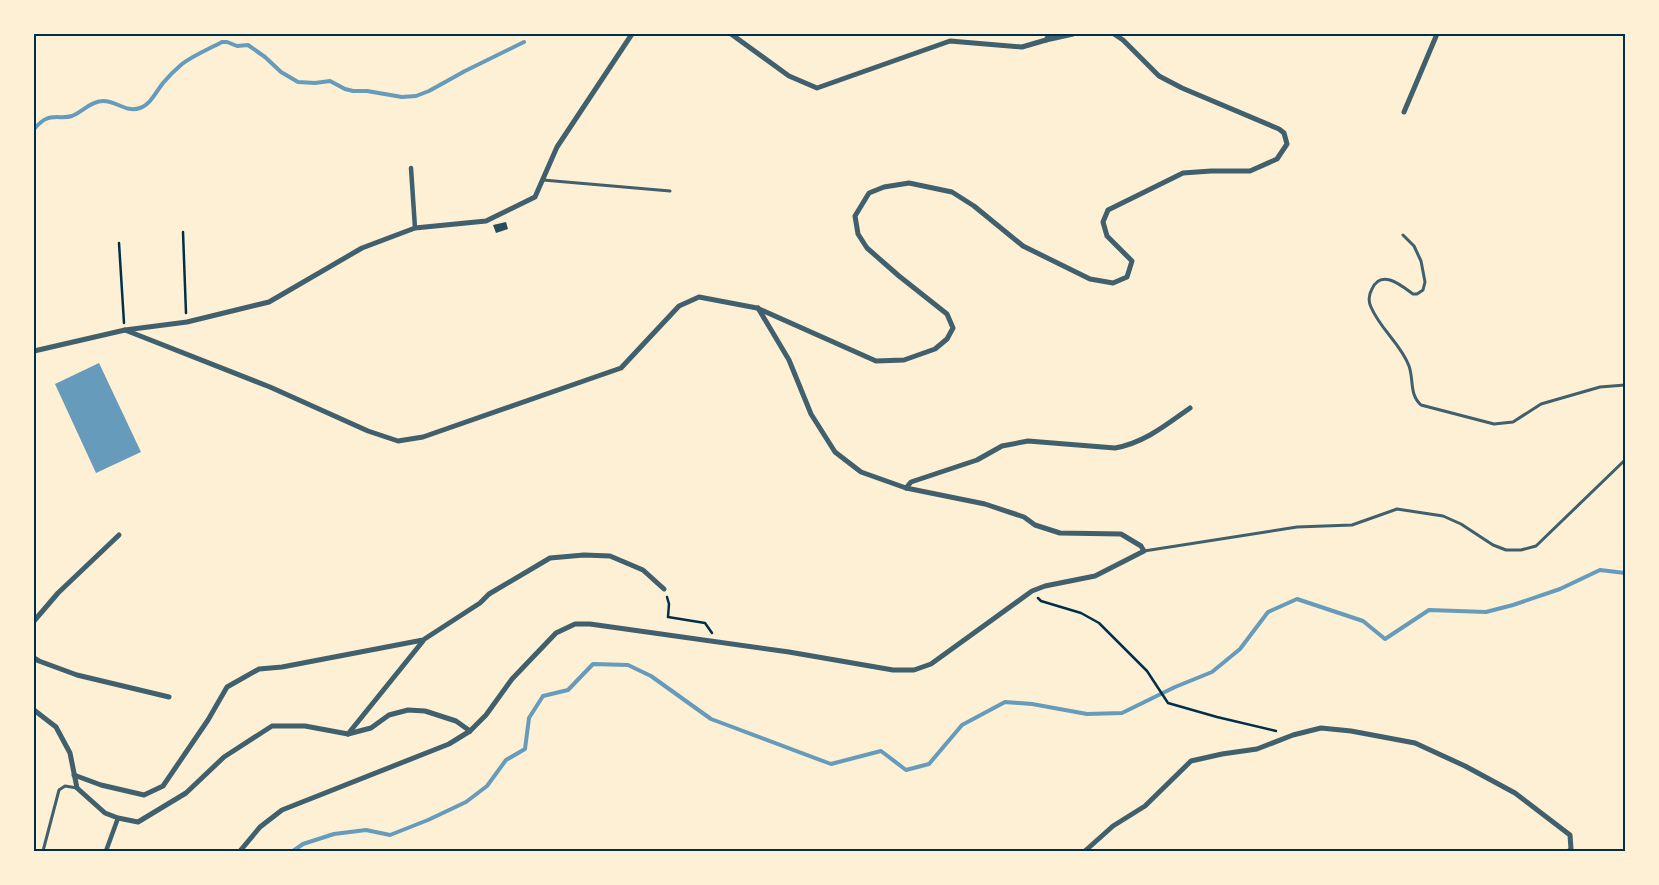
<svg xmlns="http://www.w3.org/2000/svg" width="1659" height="885" viewBox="0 0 1659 885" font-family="'Asap Condensed',sans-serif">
  <rect width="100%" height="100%" fill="#fdf0d5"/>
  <polygon fill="#669bbc" points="99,363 141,452 96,473 55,384"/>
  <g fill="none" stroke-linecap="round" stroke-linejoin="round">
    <g stroke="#669bbc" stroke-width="4">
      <path d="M34 129C37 126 41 121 46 119 54 115 63 119 72 116 82 112 91 101 103 101 117 101 126 113 140 108 150 105 156 92 163 83 168 77 175 70 182 64 194 55 209 49 222 42H227L237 46 248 45 265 57 281 72 298 82 315 83 330 81 345 89 353 91H367L402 97 416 96 429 91 465 71 524 42"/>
      <polyline points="293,851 303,844 334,834 366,830 390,835 428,820 466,802 487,786 506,760 525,749 529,718 543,696 568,690 593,664 628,665 651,676 711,719 831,764 881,751 906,770 929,764 962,725 1005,702 1032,704 1087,714 1122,713 1175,687 1212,672 1240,649 1268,612 1297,599 1363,621 1385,639 1429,610 1486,612 1513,605 1560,589 1600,570 1625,573"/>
    </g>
  </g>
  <polygon fill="#264d5e" points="506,222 508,229 496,233 493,225"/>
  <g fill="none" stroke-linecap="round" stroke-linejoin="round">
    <g stroke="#003049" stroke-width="2.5">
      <polyline points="183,232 186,313"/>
      <polyline points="119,243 124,323"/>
      <polyline points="667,597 669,604 668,617 705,623 712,633"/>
      <polyline points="1038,598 1041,601 1081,613 1099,623 1147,671 1168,703 1217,717 1276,731"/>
    </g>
    <g stroke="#3f606c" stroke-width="3">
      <polyline points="543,180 670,191"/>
      <path d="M1403 235 1414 246 1421 261 1425 282 1423 290 1417 294H1413C1402 286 1381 268 1372 289 1369 294 1368 302 1371 307 1380 329 1401 344 1409 366 1414 380 1409 394 1421 405L1494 424 1513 422 1541 404 1600 387 1625 385"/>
      <polyline points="1144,551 1297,527 1352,525 1397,509 1443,516 1461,524 1493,545 1506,550 1521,550 1536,546 1625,460"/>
      <polyline points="43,851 59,790 65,786 77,788"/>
    </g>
    <g stroke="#3f606c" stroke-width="4.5">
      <polyline points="411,168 415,228"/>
      <polyline points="106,851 118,818"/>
    </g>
    <g stroke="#3f606c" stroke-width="5">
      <polyline points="731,34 789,76 817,88 950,41 1022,47 1046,40 1050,34"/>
      <polyline points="1046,40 1073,34"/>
      <polyline points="1404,112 1437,34"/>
      <polyline points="125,330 270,387 368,431 398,441 423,437 621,368 679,306 699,297 757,308 876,361 904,360 935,349 947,339 953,328 947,314 899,276 867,248 858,234 855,216 869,193 884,187 909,183 952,192 974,206 1023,246 1090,279 1113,283 1127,277 1132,261 1107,236 1103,222 1108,210 1183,173 1211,171 1250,171 1277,159 1287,144 1284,133 1279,129 1182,88 1159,76 1123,40 1114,34"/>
      <polyline points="34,351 125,330 187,322 269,302 362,248 415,228 486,221 535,197 557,147 632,34"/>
      <path d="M906 488 911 482 977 460 1002 446 1028 441 1115 448C1144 443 1166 425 1190 408"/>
      <polyline points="34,621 58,593 119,535"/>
      <polyline points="34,658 39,661 77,675 169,697"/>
      <polyline points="34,710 56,727 70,753 77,788 105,813 118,818 138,822 186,793 224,757 272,726 305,726 348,734 371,728 389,715 408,710 425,711 456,721 470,731"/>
      <polyline points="348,734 423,641"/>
      <polyline points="74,775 101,785 144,795 163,786 208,720 227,687 259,669 282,667 423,640 480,603 489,594 550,558 584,555 610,556 643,570 664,589"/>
      <polyline points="240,851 260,827 282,810 449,744 470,731 486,715 512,679 556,633 575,624 590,624 789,652 893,670 914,670 931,664 1032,591 1045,586 1095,576 1144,551 1141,546 1121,534 1060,533 1035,525 1024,517 985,504 906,488 861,472 835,452 811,414 789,360 758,308"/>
      <polyline points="1085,851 1113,826 1145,806 1191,761 1222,754 1257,749 1293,735 1321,728 1351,731 1415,743 1465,766 1515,793 1570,835 1571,849 1569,851"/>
    </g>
  </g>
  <rect width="1659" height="885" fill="none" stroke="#fdf0d5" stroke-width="70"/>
  <rect x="35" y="35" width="1589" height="815" fill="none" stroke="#003049" stroke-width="2"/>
</svg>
